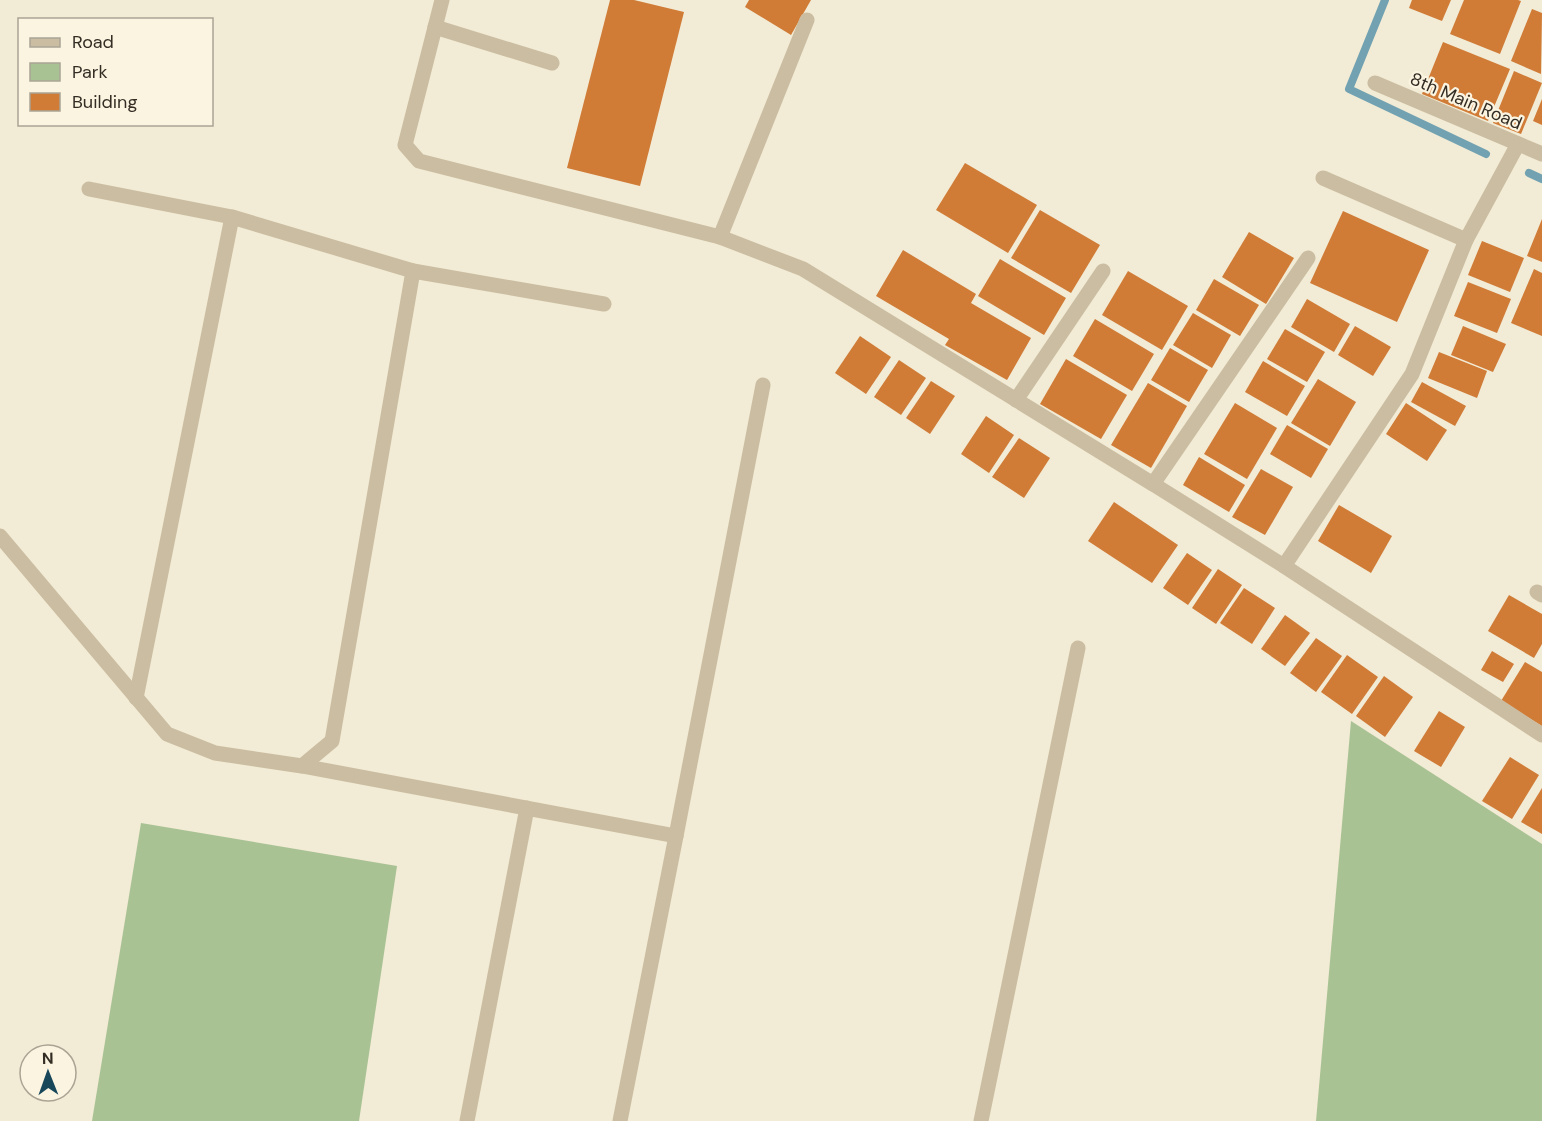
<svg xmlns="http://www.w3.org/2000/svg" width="1542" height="1121" viewBox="0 0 1542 1121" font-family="'DM Sans',sans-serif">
  <rect width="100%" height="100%" fill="#f2ebd5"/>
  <g fill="#a9c294">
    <polygon points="1351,721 1542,844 1542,1121 1316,1121"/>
    <polygon points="141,823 397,866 359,1121 92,1121"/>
  </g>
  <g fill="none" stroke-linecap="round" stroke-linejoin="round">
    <g stroke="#72a2b1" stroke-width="8">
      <polyline points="1385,0 1349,89 1486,154"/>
      <polyline points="1529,173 1542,179"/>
    </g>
  </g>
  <g fill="#d07b36">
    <polygon points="610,0 634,0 684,12 640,186 567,168"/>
    <polygon points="749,0 811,0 791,35 745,7"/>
    <polygon points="1412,0 1451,0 1442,21 1409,8"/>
    <polygon points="1464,0 1518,0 1521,1 1500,54 1450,34"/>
    <polygon points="1532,9 1542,13 1541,74 1511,61"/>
    <polygon points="1443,42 1510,69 1488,121 1422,94"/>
    <polygon points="1514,71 1542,83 1521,134 1493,123"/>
    <polygon points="1542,99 1542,125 1533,121"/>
    <polygon points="965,163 1037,205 1008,253 936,210"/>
    <polygon points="1040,210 1100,245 1071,293 1011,258"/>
    <polygon points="1343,211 1429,250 1397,322 1310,283"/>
    <polygon points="1542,219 1542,262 1527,256"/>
    <polygon points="1249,232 1294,258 1266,304 1222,277"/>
    <polygon points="1482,241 1524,258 1510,292 1468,275"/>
    <polygon points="903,250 976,294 971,303 1031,338 1007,380 945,345 949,339 876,296"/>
    <polygon points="1000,259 1066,298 1044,335 978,296"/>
    <polygon points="1534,269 1542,273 1542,336 1511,323"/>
    <polygon points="1128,271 1188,306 1162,350 1102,315"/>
    <polygon points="1214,279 1259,305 1240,336 1196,310"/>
    <polygon points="1468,282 1511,299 1497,333 1454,316"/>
    <polygon points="1307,299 1350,324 1334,352 1291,327"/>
    <polygon points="1193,313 1231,335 1212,368 1173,345"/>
    <polygon points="1095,319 1154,354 1132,391 1073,356"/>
    <polygon points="1355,326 1391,347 1373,376 1338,355"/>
    <polygon points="1463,326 1506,344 1493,372 1451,355"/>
    <polygon points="1285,329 1325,352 1307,382 1267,359"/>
    <polygon points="860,336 891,357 866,394 835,373"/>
    <polygon points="1170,348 1208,370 1189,402 1151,380"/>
    <polygon points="1439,352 1487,371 1477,398 1428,378"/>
    <polygon points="1066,359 1127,395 1101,439 1040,404"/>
    <polygon points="899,360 926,378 901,415 874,397"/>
    <polygon points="1263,361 1305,386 1287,416 1245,392"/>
    <polygon points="1318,379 1356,402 1330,446 1291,423"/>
    <polygon points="931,381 955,396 930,434 906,418"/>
    <polygon points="1422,382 1466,406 1455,426 1411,402"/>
    <polygon points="1148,383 1187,406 1151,468 1111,445"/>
    <polygon points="1235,403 1277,428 1247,479 1204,454"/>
    <polygon points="1406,403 1447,430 1427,461 1386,434"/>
    <polygon points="986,416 1014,435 989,473 961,454"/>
    <polygon points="1287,425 1328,449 1311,478 1270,454"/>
    <polygon points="1019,438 1050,458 1024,498 992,477"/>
    <polygon points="1199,457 1245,485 1229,512 1183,485"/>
    <polygon points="1261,469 1293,487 1265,535 1232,517"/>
    <polygon points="1114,502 1178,545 1152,583 1088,541"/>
    <polygon points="1339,505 1392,536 1371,573 1318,541"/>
    <polygon points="1187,553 1212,570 1188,605 1163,588"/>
    <polygon points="1218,569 1242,585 1216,624 1192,608"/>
    <polygon points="1244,588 1275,608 1252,644 1220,623"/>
    <polygon points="1509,595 1542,614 1542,644 1534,658 1488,631"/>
    <polygon points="1285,615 1310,633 1285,666 1261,649"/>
    <polygon points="1316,638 1342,656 1316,692 1290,673"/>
    <polygon points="1492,651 1514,664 1503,682 1481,670"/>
    <polygon points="1347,655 1378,677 1352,714 1321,692"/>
    <polygon points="1525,662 1542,672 1542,726 1501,701"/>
    <polygon points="1384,676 1413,697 1385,737 1356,716"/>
    <polygon points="1439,711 1465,727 1441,767 1414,751"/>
    <polygon points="1510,757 1539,775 1512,819 1482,801"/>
    <polygon points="1542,788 1542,834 1521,822"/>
  </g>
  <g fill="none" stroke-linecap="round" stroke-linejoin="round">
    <g stroke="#cbbda1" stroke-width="15">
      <polyline points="89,189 232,217 413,271 604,304"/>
      <polyline points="0,536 167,734 215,753 302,766 332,741 413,271"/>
      <polyline points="136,698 232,217"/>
      <polyline points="302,766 676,836 763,385"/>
      <polyline points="467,1121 527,808"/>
      <polyline points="620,1121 676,836"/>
      <polyline points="981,1121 1078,648"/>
    </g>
    <g stroke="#cbbda1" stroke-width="15">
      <polyline points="442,0 405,145 419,161 720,237 803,269 1153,484 1308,258"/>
      <polyline points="435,27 552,63"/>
      <polyline points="1375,83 1542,154"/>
      <polyline points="1323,178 1466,240 1518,144"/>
      <polyline points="720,237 807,20"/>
      <polyline points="1466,240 1412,374 1284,566 1542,735"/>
      <polyline points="1016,400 1103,271"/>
      <polyline points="1153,484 1284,566"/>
      <polyline points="1537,592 1542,595"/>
    </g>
  </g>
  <g text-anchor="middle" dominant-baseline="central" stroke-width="4.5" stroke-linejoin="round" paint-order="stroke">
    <g font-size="18" fill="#342d24" stroke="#faf4e1">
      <text transform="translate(1466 101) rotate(23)">8th Main Road</text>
    </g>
  </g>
  <rect x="18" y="18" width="195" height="108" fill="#faf4e1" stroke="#aba495" stroke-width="1.5"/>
  <rect x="30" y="38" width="30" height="9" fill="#cbbda1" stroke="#aba495" stroke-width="1.5"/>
  <text x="72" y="48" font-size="18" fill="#342d24">Road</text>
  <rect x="30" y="63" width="30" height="18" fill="#a9c294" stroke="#aba495" stroke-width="1.5"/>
  <text x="72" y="78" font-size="18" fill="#342d24">Park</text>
  <rect x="30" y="93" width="30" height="18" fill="#d07b36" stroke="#aba495" stroke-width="1.5"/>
  <text x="72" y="108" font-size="18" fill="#342d24">Building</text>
  <g transform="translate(48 1073) rotate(359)"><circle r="28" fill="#faf4e1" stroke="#aba495" stroke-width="1.5"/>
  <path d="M0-4.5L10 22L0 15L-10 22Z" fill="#174759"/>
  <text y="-9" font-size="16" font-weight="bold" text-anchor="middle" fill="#342d24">N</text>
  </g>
</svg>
